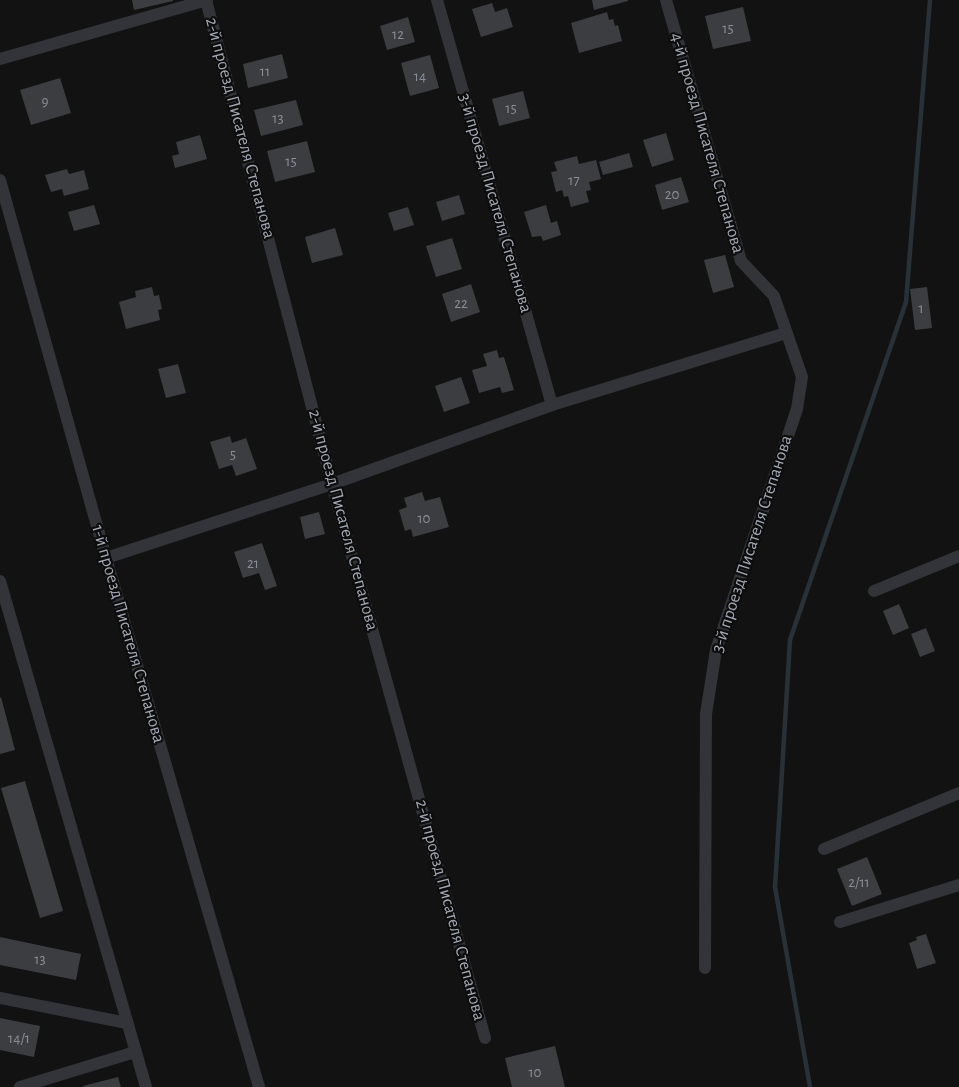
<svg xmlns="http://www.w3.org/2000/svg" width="959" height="1087" viewBox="0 0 959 1087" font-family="'Alegreya Sans',sans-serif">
  <rect width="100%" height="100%" fill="#121213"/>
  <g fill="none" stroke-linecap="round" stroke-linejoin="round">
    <polyline stroke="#273238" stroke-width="4.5" points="810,1087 775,887 790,640 906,302 930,0"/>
  </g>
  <g fill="#3c3d41">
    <polygon points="132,0 173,0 173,1 134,10"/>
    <polygon points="592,0 628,0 628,1 594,10"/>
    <polygon points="492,3 495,12 507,8 513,27 481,37 472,9"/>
    <polygon points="743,7 751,41 713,49 705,16"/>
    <polygon points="607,12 609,20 613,19 615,26 618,25 622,41 579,53 571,23"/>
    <polygon points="408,17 415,42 387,50 380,26"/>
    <polygon points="282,54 288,78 248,88 243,64"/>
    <polygon points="430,55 439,88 410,96 401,63"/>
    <polygon points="60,78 71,113 31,125 20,90"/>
    <polygon points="523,91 530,118 499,126 492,99"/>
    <polygon points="296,100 303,125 261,136 254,110"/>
    <polygon points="666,133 674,160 652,167 643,140"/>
    <polygon points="200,135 207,159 175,168 172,156 179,154 176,142"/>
    <polygon points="307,141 315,172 275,182 267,151"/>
    <polygon points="629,153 633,167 603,175 599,162"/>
    <polygon points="577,156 579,164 596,160 601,179 589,182 591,190 586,191 589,202 571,207 568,196 564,197 562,190 556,192 551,172 557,171 554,162"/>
    <polygon points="67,169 69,174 84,170 89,189 64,196 62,189 51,192 45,175"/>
    <polygon points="681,177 689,202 662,210 655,185"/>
    <polygon points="459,195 465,214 442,221 436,202"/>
    <polygon points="94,205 100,224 74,231 68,212"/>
    <polygon points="546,205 551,223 557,221 561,235 543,241 541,236 532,237 524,212"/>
    <polygon points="408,207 414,225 394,231 388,213"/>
    <polygon points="335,228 343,255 312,263 305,237"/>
    <polygon points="452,238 462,269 436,277 426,246"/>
    <polygon points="725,255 734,287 713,293 704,260"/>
    <polygon points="471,284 480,312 451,322 442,294"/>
    <polygon points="152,287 154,296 159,295 162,309 158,310 160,320 126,329 119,302 136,297 135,291"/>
    <polygon points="927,287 932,328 915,330 910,289"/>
    <polygon points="497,350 499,358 504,357 514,390 502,393 500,387 479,393 472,370 487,366 483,354"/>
    <polygon points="178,364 186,393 166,398 158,369"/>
    <polygon points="461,377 470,403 444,412 435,386"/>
    <polygon points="230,436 232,443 246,438 257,469 236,476 232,465 219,469 210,442"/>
    <polygon points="422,492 425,501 440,497 449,527 413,537 411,529 405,531 399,510 407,507 404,498"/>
    <polygon points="319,512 325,534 305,539 300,517"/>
    <polygon points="262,543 277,586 265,590 259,573 243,578 234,552"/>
    <polygon points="899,604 909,628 893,635 883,611"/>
    <polygon points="926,628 935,651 920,657 911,634"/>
    <polygon points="1,697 15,750 0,754 0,698"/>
    <polygon points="25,781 63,911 40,918 1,788"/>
    <polygon points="867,857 882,894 852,906 837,869"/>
    <polygon points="926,934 936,963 917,969 909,943 917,940 916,937"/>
    <polygon points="0,937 81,954 76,980 0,965"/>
    <polygon points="0,1018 40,1026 34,1057 0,1050"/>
    <polygon points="555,1046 565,1087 512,1087 505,1058"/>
    <polygon points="118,1077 121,1087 83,1087 83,1086"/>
  </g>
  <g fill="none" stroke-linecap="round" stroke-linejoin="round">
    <g stroke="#323439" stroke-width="12">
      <polyline points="206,0 332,484 485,1038"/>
      <polyline points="437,0 552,405"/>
      <polyline points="666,0 741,261 774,296 802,377 797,409 716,650 706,714 705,968"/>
      <polyline points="0,59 207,0"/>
      <polyline points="0,180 106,558 259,1087"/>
      <polyline points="106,558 332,484 552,405 786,333"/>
      <polyline points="0,581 146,1087"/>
      <polyline points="874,591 959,556"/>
      <polyline points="824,849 959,793"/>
      <polyline points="840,922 959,885"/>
      <polyline points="0,998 127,1023"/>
      <polyline points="20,1087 135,1052"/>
    </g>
  </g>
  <g text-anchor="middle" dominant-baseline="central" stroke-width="4.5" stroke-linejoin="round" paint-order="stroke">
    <g font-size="15" fill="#888e98">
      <text x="728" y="28">15</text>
      <text x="398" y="34">12</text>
      <text x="265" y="71">11</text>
      <text x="420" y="76">14</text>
      <text x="45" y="101">9</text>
      <text x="511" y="108">15</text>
      <text x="278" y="118">13</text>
      <text x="291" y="161">15</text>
      <text x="574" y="180">17</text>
      <text x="672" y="194">20</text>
      <text x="461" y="303">22</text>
      <text x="921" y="308">1</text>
      <text x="233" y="454">5</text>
      <text x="424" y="518">10</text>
      <text x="253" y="563">21</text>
      <text x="859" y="882">2/11</text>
      <text x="40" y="959">13</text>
      <text x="19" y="1038">14/1</text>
      <text x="535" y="1072">10</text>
    </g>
    <g font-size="18" fill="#a2a9b5" stroke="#0d0d0e">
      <text transform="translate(240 128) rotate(75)">2-й проезд Писателя Степанова</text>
      <text transform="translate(707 143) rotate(74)">4-й проезд Писателя Степанова</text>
      <text transform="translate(495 203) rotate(74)">3-й проезд Писателя Степанова</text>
      <text transform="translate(343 520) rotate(75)">2-й проезд Писателя Степанова</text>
      <text transform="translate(752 544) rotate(-72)">3-й проезд Писателя Степанова</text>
      <text transform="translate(128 634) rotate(74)">1-й проезд Писателя Степанова</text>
      <text transform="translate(450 910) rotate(75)">2-й проезд Писателя Степанова</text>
    </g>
  </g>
</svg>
